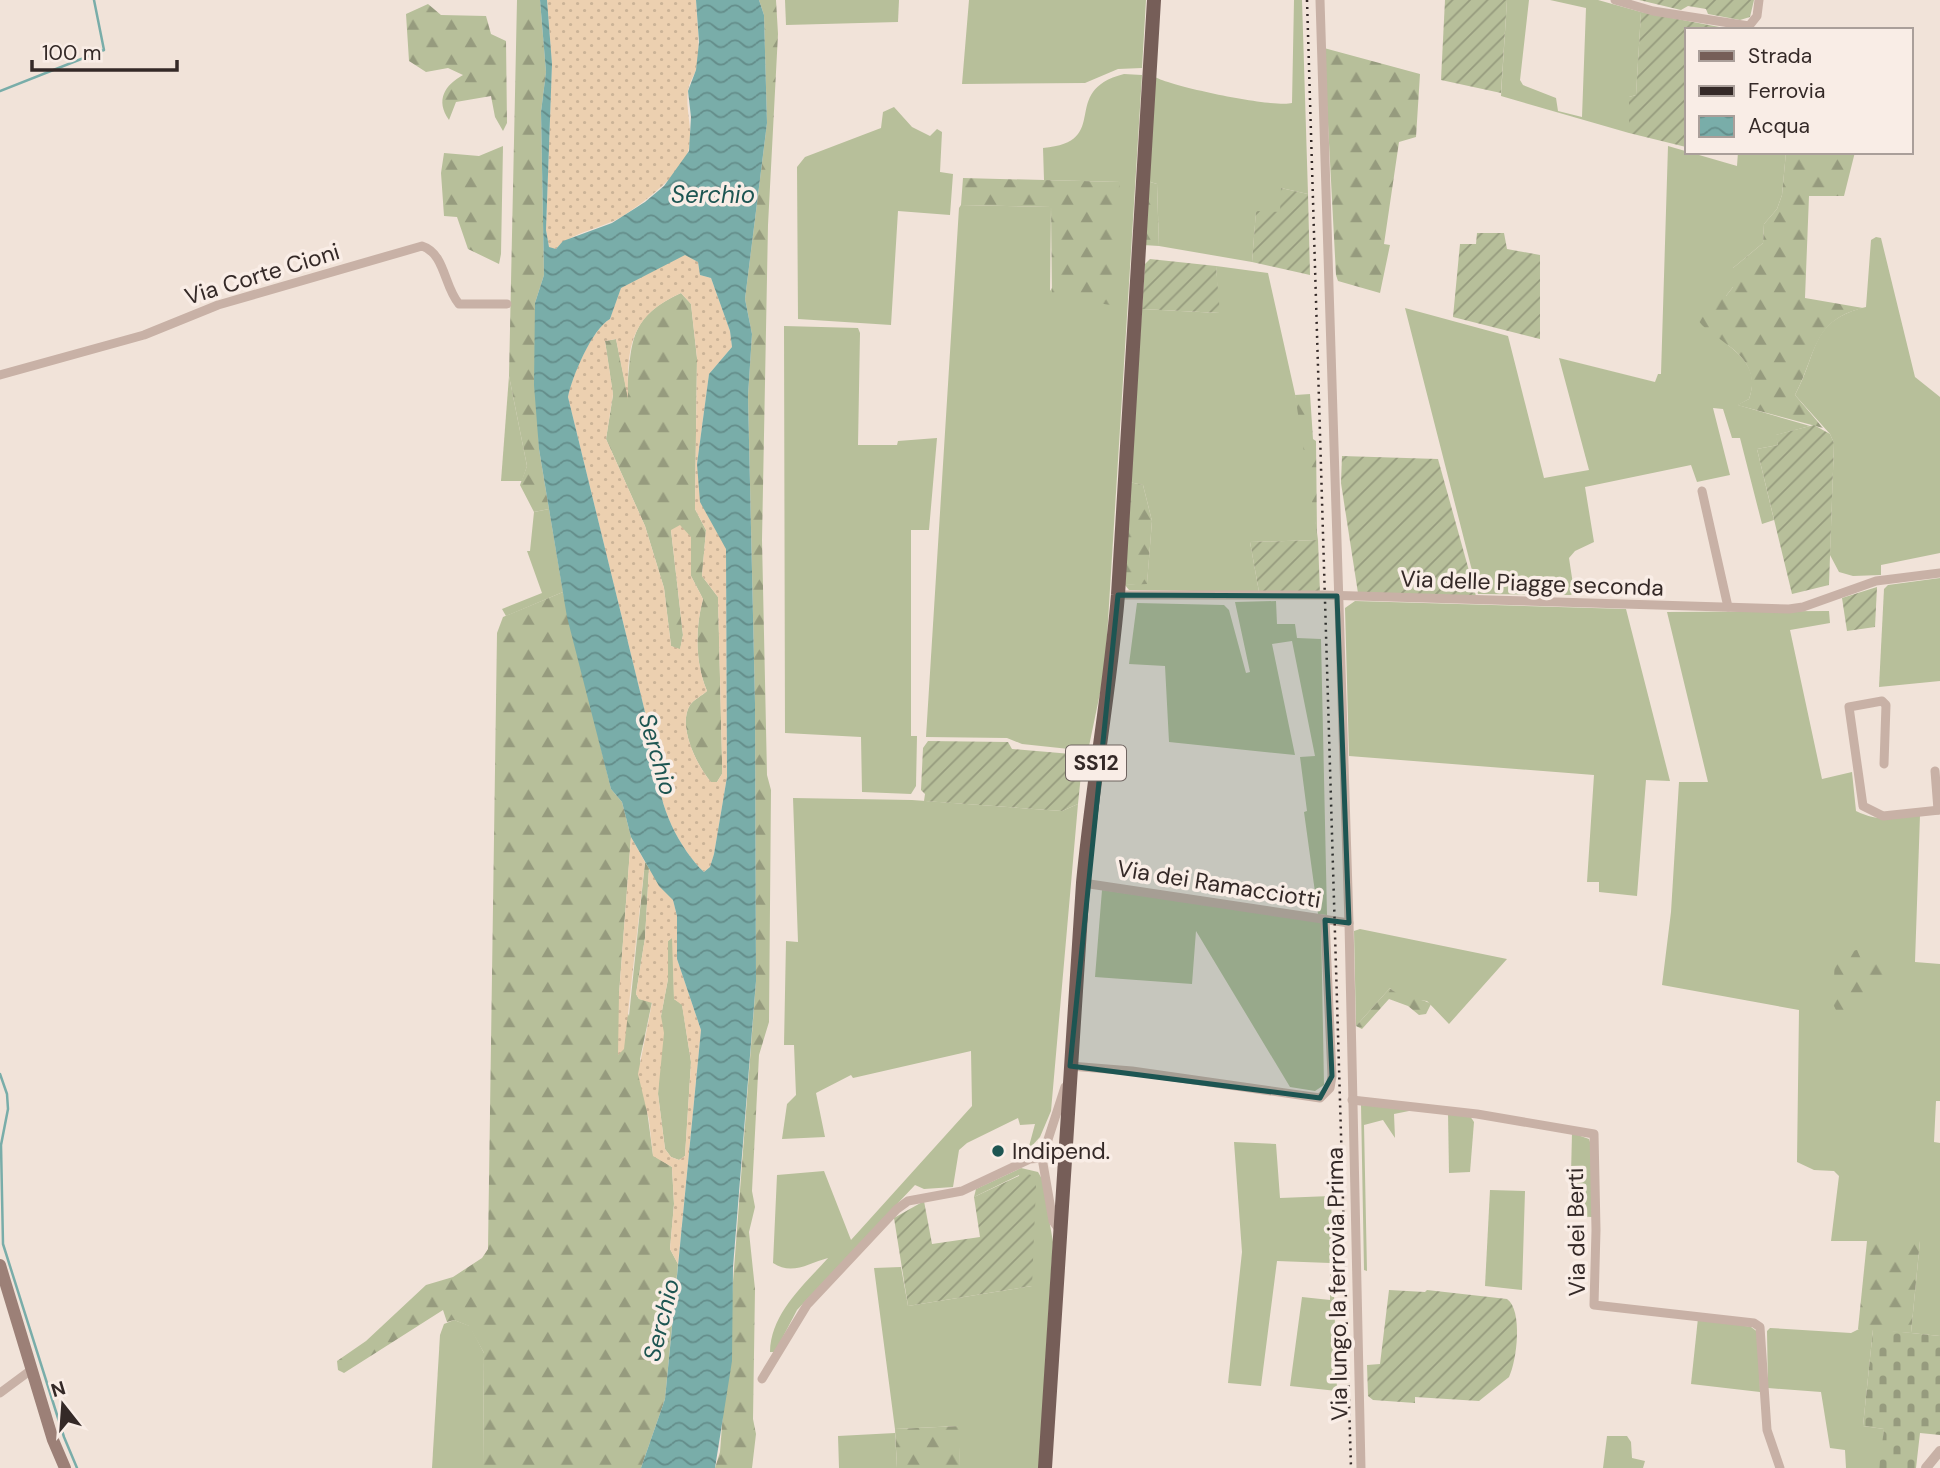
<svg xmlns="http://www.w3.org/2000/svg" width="1940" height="1468" viewBox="0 0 1940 1468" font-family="'DM Sans',sans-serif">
  <defs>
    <pattern id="forest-firs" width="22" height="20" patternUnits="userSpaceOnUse" patternTransform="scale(1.75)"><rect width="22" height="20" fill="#b7bf9a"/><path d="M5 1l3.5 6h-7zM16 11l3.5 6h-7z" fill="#969b7e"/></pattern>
    <pattern id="sand-dots" width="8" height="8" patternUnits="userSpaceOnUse" patternTransform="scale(1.75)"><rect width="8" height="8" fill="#ecd0b0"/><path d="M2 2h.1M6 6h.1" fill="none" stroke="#cbb397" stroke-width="1.8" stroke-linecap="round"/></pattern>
    <pattern id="cemetery-stones" width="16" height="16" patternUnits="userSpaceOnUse" patternTransform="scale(1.75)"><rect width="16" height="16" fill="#b7bf9a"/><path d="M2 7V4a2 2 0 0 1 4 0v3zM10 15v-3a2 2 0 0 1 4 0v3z" fill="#969b7e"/></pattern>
    <pattern id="garden-furrows" width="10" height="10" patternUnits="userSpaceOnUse" patternTransform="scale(1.75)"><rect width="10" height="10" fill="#b7bf9a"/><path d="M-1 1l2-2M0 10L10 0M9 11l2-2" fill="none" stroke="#969b7e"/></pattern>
    <pattern id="water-waves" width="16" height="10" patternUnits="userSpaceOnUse" patternTransform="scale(1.75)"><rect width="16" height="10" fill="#79ada9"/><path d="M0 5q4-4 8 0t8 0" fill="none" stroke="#648d8a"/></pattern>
  </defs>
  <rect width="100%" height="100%" fill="#f1e3d9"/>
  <g fill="#b7bf9a">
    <polygon points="785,0 899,0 898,22 786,25"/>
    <polygon points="969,0 1146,0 1142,68 1118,69 1085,83 962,84"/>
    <path d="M1294 0H1302L1308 194 1281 188V212H1256L1252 262 1159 246 1157 184 1147 181 1155 77C1173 87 1274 108 1292 103Z"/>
    <polygon points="1507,0 1529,0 1520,80 1523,85 1556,98 1558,111 1582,117 1586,8 1550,0 1598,0 1641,12 1636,95 1629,97 1629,133 1501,96"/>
    <path d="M1124 74 1142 75 1105 669 1088 751 1022 744 1007 738 926 737 959 208 961 205 1051 207 1050 291 1120 182 1044 180 1043 148C1114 142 1057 91 1124 74Z"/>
    <polygon points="894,107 912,127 930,136 937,129 942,132 940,172 953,174 950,215 898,211 891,325 798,319 797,167 805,157 881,128 883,112"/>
    <path d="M1668 146 1737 166 1738 152H1786L1782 195 1777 209 1764 224 1763 243 1733 268V287L1726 296 1728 345C1747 360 1758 374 1749 399L1738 405 1810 426 1776 435 1778 445 1757 449 1774 520 1762 524 1740 438H1732L1723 409 1713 408 1730 475 1697 482 1691 465 1585 487 1594 542 1575 551 1569 558 1574 591 1571 595 1478 594 1405 308 1508 336 1544 478 1589 470 1559 358 1655 382 1658 374H1661Z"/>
    <path d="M1876 237 1881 238 1915 377 1940 397V553L1881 565V575L1853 576 1839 572 1830 555 1834 443 1830 434 1795 395C1819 351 1809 321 1866 307L1871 240Z"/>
    <polygon points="1216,266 1268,273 1304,434 1318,540 1250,542 1259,592 1129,590 1125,585 1147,583 1152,521 1143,485 1129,482 1142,309 1219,313"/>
    <polygon points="784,326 858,328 860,333 858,445 897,445 898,441 937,438 929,530 911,530 911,736 917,736 916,786 911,794 862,792 861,737 785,733"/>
    <polygon points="509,376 527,466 522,481 501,481"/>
    <polygon points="549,509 563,592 506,616 502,609 542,593 527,551 530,551 534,512"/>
    <polygon points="1940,578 1940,681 1879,687 1884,589 1888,585"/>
    <polygon points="1276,601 1277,624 1295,624 1297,638 1321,639 1327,915 1318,914 1304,812 1307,811 1300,757 1315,756 1292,641 1272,644 1295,755 1169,742 1165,666 1129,664 1137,603 1224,605 1229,610 1246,673 1250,672 1235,602"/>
    <polygon points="1355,601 1626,609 1670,781 1646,780 1637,896 1599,892 1599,882 1587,882 1594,775 1349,756 1345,608"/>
    <path d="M1829 611 1830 623 1790 630 1822 779 1852 772 1856 811C1878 822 1897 819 1920 815L1915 962 1940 964V1101H1936L1934 1142 1940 1143V1336L1911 1333 1920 1241H1831L1839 1176 1834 1171 1814 1170 1797 1162 1799 1010 1662 985 1671 912 1679 782H1708L1667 612Z"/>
    <path d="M793 798 912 800 1062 811 1078 804 1051 1111 1040 1137 1028 1150 1035 1124 1020 1125 1018 1118 967 1143 959 1150 953 1187 924 1189 915 1185 797 1310 775 1352H770C771 1313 803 1286 828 1258 809 1263 792 1276 773 1263L777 1175 824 1171 851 1240 972 1106 971 1051 853 1078 851 1075 816 1093 825 1137 782 1139 787 1104 796 1095 794 1045H784L786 941 798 942Z"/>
    <polygon points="1102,890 1321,921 1324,1085 1315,1091 1290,1087 1196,931 1192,984 1095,977"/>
    <polygon points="1360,929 1507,959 1449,1024 1427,1001 1401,998 1390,988 1356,1026 1354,931"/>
    <polygon points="673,937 674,999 682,1004 691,1062 685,1156 679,1160 671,1157 665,1149 658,1094 661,1016 668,979 668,941"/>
    <polygon points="1361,1105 1414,1110 1394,1114 1395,1138 1383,1120 1364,1125 1367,1271 1364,1270"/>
    <polygon points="1448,1112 1470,1116 1474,1122 1470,1172 1449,1173"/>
    <polygon points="1572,1133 1589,1139 1591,1145 1592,1217 1570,1216"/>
    <polygon points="1234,1142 1276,1144 1280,1198 1331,1196 1337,1391 1290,1386 1302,1297 1330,1300 1330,1263 1277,1261 1261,1386 1228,1383 1242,1252"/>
    <polygon points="1021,1168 1038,1172 1042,1179 1053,1242 1039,1468 960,1468 958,1426 895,1429 874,1268 901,1267 908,1306 1032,1286 1019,1175 974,1197 976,1189"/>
    <polygon points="1490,1190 1525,1191 1522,1290 1485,1286"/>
    <polygon points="1698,1318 1751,1327 1759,1333 1760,1392 1691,1384"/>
    <polygon points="454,1320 470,1326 484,1353 483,1468 432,1468 440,1335 444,1324"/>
    <polygon points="1770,1328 1851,1333 1861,1328 1873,1329 1863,1426 1884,1429 1881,1468 1846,1468 1845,1450 1830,1448 1821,1392 1768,1388 1767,1331"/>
    <polygon points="895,1433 897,1468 839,1468 838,1436"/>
    <polygon points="1607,1436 1627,1436 1631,1442 1632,1458 1645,1461 1643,1468 1603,1468"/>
  </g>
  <g fill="url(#forest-firs)">
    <polygon points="517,0 540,0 546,72 541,112 544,275 535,303 539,449 549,509 534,512 520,485 527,466 509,376"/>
    <polygon points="759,0 776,0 778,34 768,225 762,540 767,775 771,790 769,1022 759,1055 752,1191 755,1207 749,1232 755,1289 753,1419 756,1434 752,1468 715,1468 720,1452 756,981 755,703 748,396 752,334 745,299 767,123 764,15"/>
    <path d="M428 4 441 15 486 16 491 34 506 41 507 123 503 131 495 117 491 96 456 102 449 120C435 100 445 85 463 75L448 68 426 72 409 61 406 14Z"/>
    <polygon points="1324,48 1420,74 1416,137 1399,142 1384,244 1390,245 1380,293 1338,281 1336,275"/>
    <polygon points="503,146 501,254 499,264 468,249 457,217 444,216 441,173 444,153 479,156"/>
    <path d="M1786 152H1855L1844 196H1809L1805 298 1863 308C1812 320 1817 354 1795 395L1823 428 1737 405 1749 399C1770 338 1669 337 1702 295L1726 296 1733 287V268L1763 243 1764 224 1777 209 1782 195Z"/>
    <polygon points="963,178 1120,182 1110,305 1052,295 1051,207 961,205"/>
    <polygon points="1147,181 1157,184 1159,246 1143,245"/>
    <path d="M681 293 691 304 697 358 695 509 706 530 702 576 718 597 722 759V774L717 782H711C697 766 677 726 690 705 693 700 703 695 707 691 695 663 695 628 703 599L691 576V537L671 530 683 635 680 650 671 646 664 588 645 526 606 439 613 395 605 341 616 339 627 392C632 340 629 317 681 293Z"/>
    <polygon points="1310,394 1313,439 1316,441 1317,534 1295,395"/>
    <polygon points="1129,482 1143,485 1152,521 1147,584 1125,585"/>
    <polygon points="563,592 611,789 622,802 631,837 619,994 629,1016 645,862 649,868 645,938 636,994 639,999 652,1002 640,1059 653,1155 672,1167 674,1204 670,1249 678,1264 665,1399 641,1468 483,1468 484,1353 469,1326 454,1320 447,1322 443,1310 344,1373 338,1370 337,1361 366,1341 426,1285 453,1277 482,1258 488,1249 497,633 503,617"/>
    <polygon points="1857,950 1861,959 1889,959 1886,982 1850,1019 1841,1020 1833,1004 1835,954"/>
    <path d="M1390 988C1405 1002 1416 995 1431 1004L1426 1014 1419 1015 1408 1006 1389 999 1362 1029 1356 1026Z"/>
    <polygon points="1867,1241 1920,1241 1911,1333 1858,1329"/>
    <polygon points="959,1426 960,1468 897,1468 895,1429"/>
  </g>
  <g fill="url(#sand-dots)" fill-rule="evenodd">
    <path d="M547 0H696C697 23 701 47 696 70 694 76 689 83 688 90 685 108 693 129 689 148 685 172 642 204 623 216 602 229 573 231 556 249L549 248 546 230 552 64Z"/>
    <path d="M685 254 698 262 700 275 711 278 730 331 732 347 709 374 697 464 726 549 727 777 714 854 710 867 704 872C678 847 656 801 658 765L568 397C572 376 592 329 610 319L621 287ZM681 293 691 304 697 358 695 509 706 530 702 576 718 597 722 759V774L717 782H711C697 766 677 726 690 705 693 700 703 695 707 691 695 663 695 628 703 599L691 576V537L680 525 671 530 683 635 680 649 671 646 664 588 645 526 606 439 613 394 605 341 616 339 628 399C627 346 630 316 681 293Z"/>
    <polygon points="631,837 645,862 624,1049 618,1055 619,994"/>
    <path d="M649 868 673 900 677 916V959L701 1030 678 1264 670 1249 674 1204 672 1167 653 1156 649 1120 638 1074 652 1003 639 999 636 994 645 938ZM672 938 674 999 682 1005 691 1062 685 1156 679 1160 671 1157 665 1149 658 1094 664 1033 661 1016 668 979V941Z"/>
  </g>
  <polygon fill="url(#cemetery-stones)" points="1873,1329 1940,1336 1940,1435 1920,1433 1916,1468 1879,1468 1884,1429 1863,1426"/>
  <g fill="url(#garden-furrows)">
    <polygon points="1445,0 1507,0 1501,93 1441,80"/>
    <polygon points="1639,0 1754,0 1750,17 1740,20 1708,14 1706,9 1688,6 1681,10"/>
    <polygon points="1641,12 1735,30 1686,30 1686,147 1629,133 1629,97 1636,95"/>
    <polygon points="1281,188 1308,194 1310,275 1252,262 1256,211 1280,212"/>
    <polygon points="1477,233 1504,233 1507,249 1540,255 1540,339 1453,317 1460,244 1476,244"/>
    <polygon points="1150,259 1216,266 1220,313 1142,309 1145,264"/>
    <polygon points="1814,425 1830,434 1834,443 1829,585 1792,594 1757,449 1778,445 1775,435"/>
    <polygon points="1342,456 1438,459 1476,596 1358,593 1341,483"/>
    <polygon points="1318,540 1320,593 1259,592 1250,542"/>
    <polygon points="1877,587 1875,627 1847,631 1842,598"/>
    <polygon points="928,741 1008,742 1012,749 1083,755 1078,804 1062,811 924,801 925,794 921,790 923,748"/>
    <polygon points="1025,1173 1031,1175 1036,1186 1032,1286 908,1306 894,1218 924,1201 932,1244 980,1237 974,1197"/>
    <path d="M1389 1290 1425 1292 1427 1290 1507 1299C1523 1310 1517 1361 1509 1377L1479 1401 1415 1397V1403L1373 1400 1368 1396 1367 1365 1380 1364Z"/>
  </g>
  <path fill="url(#water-waves)" fill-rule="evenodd" d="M540 0H547L552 64 546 230 549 247 556 249 563 241 612 223 645 202 664 186 689 151 691 117 688 91 696 70 699 42 696 0H759L764 15 767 123 745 299 752 334 748 396 755 703 756 981 733 1267 732 1361 715 1468H641L665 1399 701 1030 677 959V916L673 900 659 886 631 837 622 802 611 789 567 617 539 449 534 385 535 303 544 275 541 112 546 72ZM685 255 698 262 700 275 711 278 730 331 732 347 709 374 697 464 700 502 726 549 727 777 714 854 710 867 704 872C678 847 656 801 658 765L568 397C572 377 592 329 610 319L621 288Z"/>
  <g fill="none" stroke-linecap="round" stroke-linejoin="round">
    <g stroke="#79ada9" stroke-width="2.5">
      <polyline points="0,91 104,50 94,0"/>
      <polyline points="0,1074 7,1094 8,1109 1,1145 3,1244 64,1437 77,1468"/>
    </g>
    <g stroke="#c8b1a6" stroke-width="9">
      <polyline points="1320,0 1349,923 1361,1468"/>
      <polyline points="1615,0 1653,11 1749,26 1757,16 1759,0"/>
      <path d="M0 375 144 335 218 305 422 246C445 253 444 287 459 304H507"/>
      <polyline points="1702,491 1728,607"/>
      <polyline points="1118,595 1323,595 1789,609 1803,607 1876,581 1940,573"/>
      <polyline points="1884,764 1886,705 1882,701 1849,707 1863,806 1883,816 1940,810"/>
      <polyline points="1935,771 1938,810"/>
      <polyline points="1083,883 1349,923"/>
      <polyline points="1070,1066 1132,1071 1320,1098 1330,1088 1332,1076 1325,920"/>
      <polyline points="1352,1100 1477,1114 1594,1134 1596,1230 1594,1305 1754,1323 1760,1327 1767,1430 1780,1468"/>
      <polyline points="1061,1232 1053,1221 1042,1158 1065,1087"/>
      <polyline points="762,1379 807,1305 897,1209 908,1201 962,1191 1030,1159 1042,1158"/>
      <polyline points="0,1393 31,1370"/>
    </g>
    <polyline stroke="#c8b1a6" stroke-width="10" points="1926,1468 1940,1451"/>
    <polyline stroke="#9c8077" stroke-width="12" points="0,1265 53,1440 65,1468"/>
    <path stroke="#765e58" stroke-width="14" d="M1045 1468 1083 883C1092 786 1110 691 1118 595L1154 0"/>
    <polyline stroke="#342927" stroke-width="2.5" stroke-dasharray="2 5" stroke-linecap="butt" points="1307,0 1351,1468"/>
  </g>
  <path fill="#1d5552" fill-opacity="0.2" stroke="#1d5552" stroke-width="5" stroke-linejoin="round" d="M1118 595 1337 596 1349 923 1325 920 1332 1076 1320 1098 1070 1066Z"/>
  <circle fill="#1d5552" stroke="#f9ede6" stroke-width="2.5" cx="998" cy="1151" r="7"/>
  <g text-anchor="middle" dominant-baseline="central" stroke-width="7" stroke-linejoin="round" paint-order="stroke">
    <rect fill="#f9ede6" stroke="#6f6460" stroke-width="2" x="1066" y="745.5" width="60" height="35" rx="5"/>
    <g font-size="21" font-weight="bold" fill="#342927">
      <text x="1096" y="763">SS12</text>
    </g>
    <g font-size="23" fill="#342927" stroke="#f9ede6">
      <text transform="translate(262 274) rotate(-17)">Via Corte Cioni</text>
      <text transform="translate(1532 583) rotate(2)">Via delle Piagge seconda</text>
      <text transform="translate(1219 884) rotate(9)">Via dei Ramacciotti</text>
      <text transform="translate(1576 1232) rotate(-91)">Via dei Berti</text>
      <text transform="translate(1337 1284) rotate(-91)">Via lungo la ferrovia Prima</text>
    </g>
    <g font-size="23" fill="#342927" stroke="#f9ede6" text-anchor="start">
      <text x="1012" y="1151">Indipend.</text>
    </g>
    <g font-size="24" font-style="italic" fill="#1d5552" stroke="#f9ede6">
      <text x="713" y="194">Serchio</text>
      <text transform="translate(658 754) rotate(74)">Serchio</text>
      <text transform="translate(661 1320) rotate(-76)">Serchio</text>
    </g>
  </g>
  <rect x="1685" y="28" width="228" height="126" fill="#f9ede6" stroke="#aa9f9a" stroke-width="2"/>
  <rect x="1699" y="51" width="35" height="10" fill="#765e58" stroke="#aa9f9a" stroke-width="2"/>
  <text x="1748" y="63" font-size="21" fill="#342927">Strada</text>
  <rect x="1699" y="86" width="35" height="10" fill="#342927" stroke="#aa9f9a" stroke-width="2"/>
  <text x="1748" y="98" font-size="21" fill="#342927">Ferrovia</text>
  <rect x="1699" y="116" width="35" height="21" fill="url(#water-waves)" stroke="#aa9f9a" stroke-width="2"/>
  <text x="1748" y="133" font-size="21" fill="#342927">Acqua</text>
  <g transform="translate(63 1405) rotate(343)" stroke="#f9ede6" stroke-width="5" paint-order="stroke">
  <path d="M0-5L12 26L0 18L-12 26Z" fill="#342927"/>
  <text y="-10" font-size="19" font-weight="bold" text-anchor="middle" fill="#342927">N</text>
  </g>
  <path d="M32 60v10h145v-10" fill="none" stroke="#342927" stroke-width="3.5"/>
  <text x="42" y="60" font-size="21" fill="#342927" stroke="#f9ede6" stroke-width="5" paint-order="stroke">100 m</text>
</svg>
